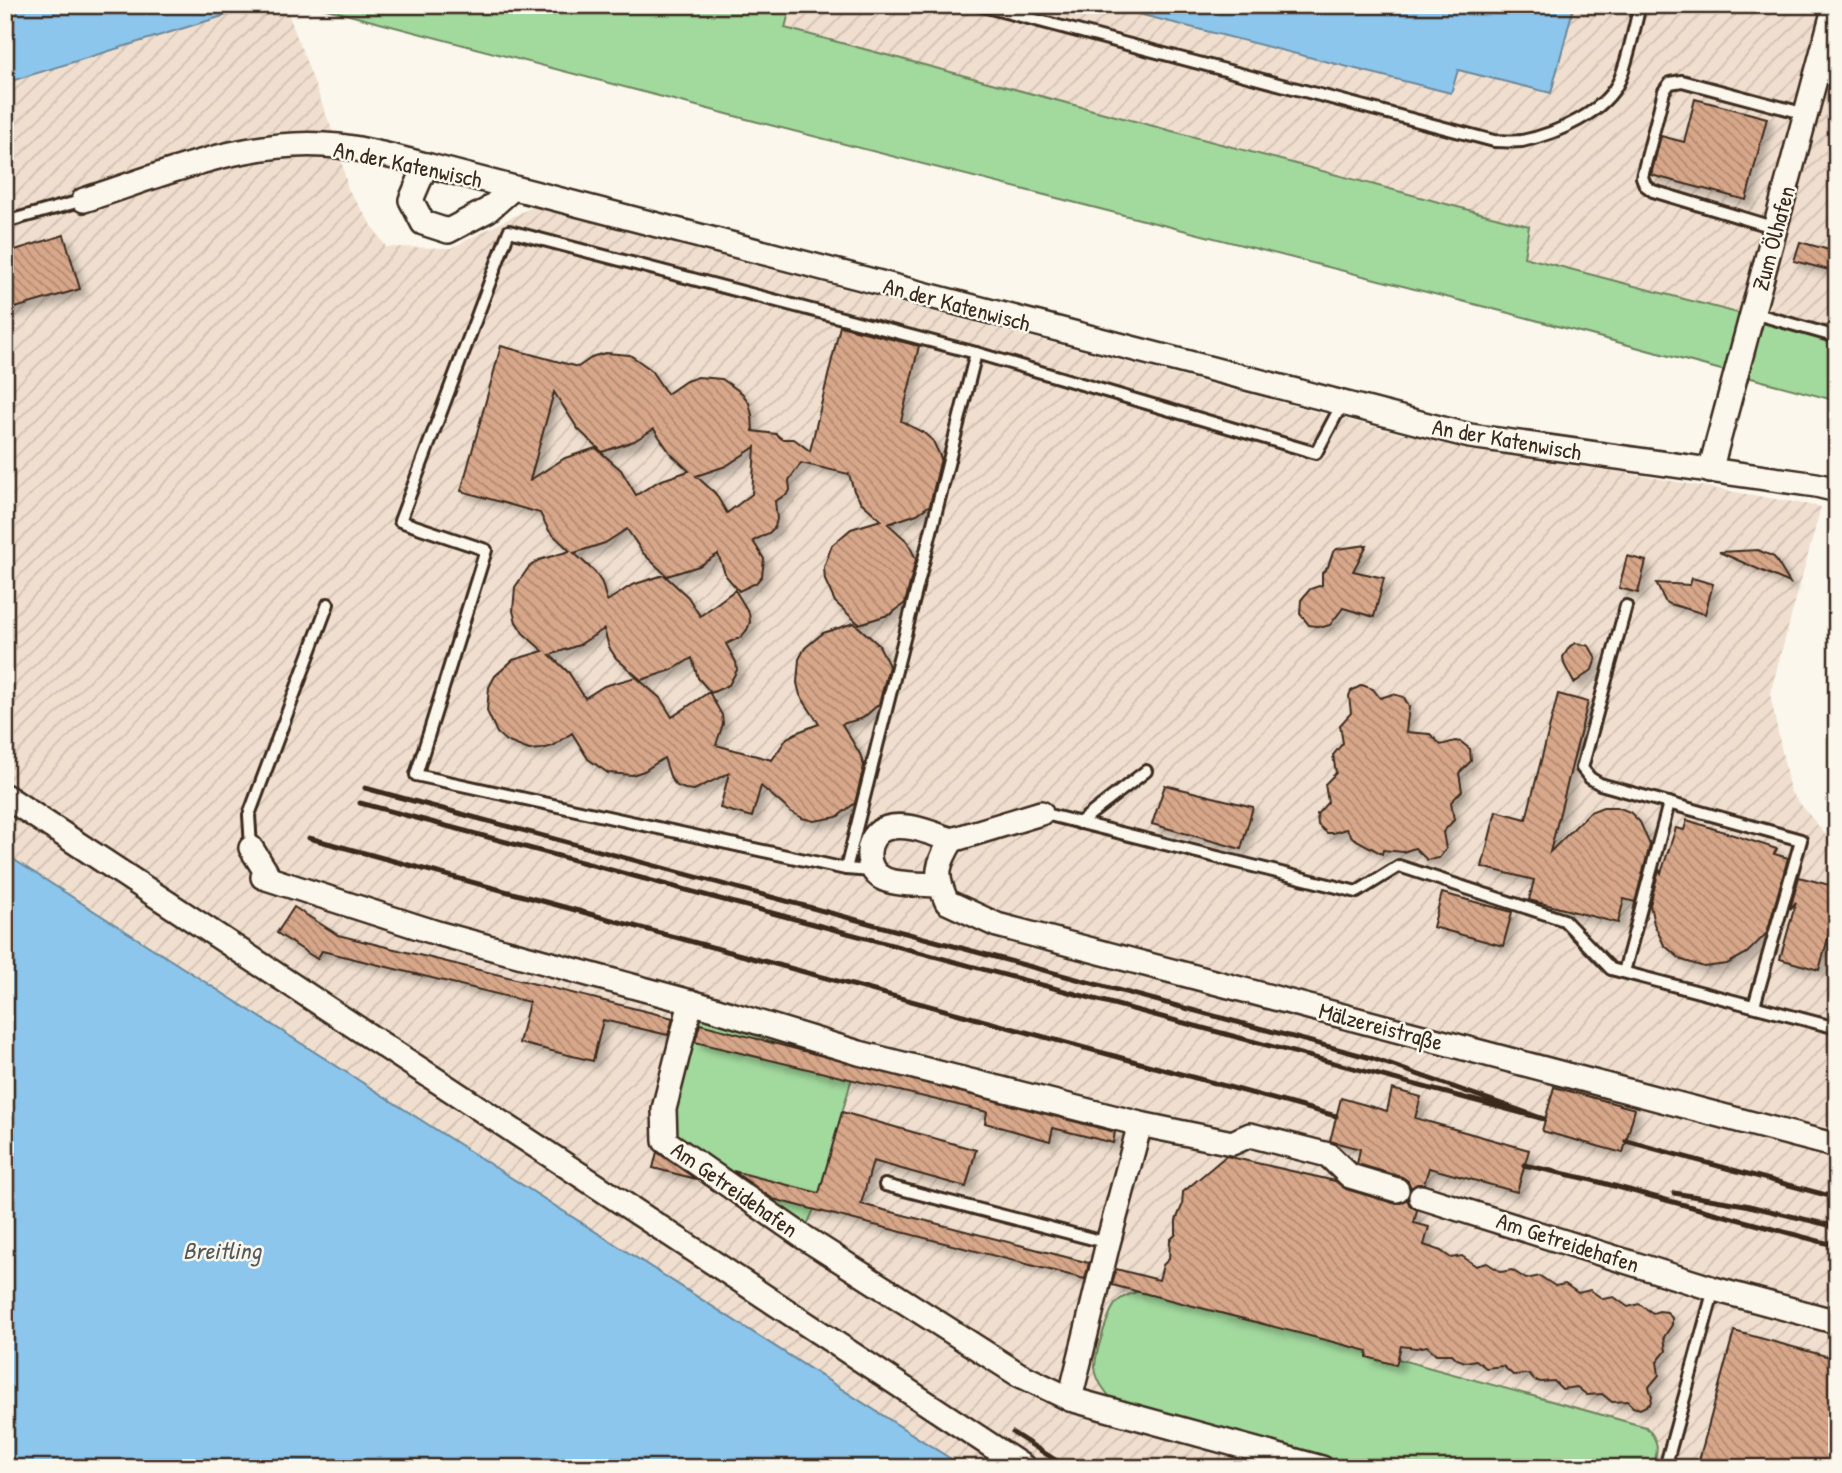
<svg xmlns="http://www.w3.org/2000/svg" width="1842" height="1473" viewBox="0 0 1842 1473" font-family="'Patrick Hand',sans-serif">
  <defs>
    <pattern id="industrial-furrows" width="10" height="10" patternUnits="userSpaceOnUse" patternTransform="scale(1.75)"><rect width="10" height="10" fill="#f0dfcf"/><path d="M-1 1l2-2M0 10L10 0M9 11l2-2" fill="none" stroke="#cfc0b1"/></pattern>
    <pattern id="building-back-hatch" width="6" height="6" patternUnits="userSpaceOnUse" patternTransform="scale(1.75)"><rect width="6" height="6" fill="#d8a78a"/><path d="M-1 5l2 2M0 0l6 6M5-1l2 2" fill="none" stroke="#b08870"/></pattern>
    <filter id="shadow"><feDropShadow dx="6" dy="6" stdDeviation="3.5" flood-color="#0004"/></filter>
  </defs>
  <rect width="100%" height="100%" fill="#fbf7ec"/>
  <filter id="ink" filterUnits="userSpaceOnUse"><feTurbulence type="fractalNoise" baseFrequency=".0143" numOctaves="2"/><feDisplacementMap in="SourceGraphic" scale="14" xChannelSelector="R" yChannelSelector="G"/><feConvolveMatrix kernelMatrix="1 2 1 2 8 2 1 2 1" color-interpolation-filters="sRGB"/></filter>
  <g filter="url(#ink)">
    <g fill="url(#industrial-furrows)">
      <polygon points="259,5 285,5 338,146 348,189 386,247 451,248 532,207 1398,433 1821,507 1770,694 1790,791 1837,849 1837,1468 965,1468 5,854 5,83"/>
      <polygon points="791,5 1103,5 1451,93 1457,70 1550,93 1574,5 1837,5 1837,339 1523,257 1529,226 784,28"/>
    </g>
    <g fill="#a2d99d" stroke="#6e825e" stroke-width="2">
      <polygon points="311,5 791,5 785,28 1529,226 1524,257 1837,339 1837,401 1509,313 754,121"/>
      <polygon points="691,1002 859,1053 816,1205 802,1236 665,1141"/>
      <path d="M1136 1292H1149L1368 1351 1367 1357 1398 1359 1646 1427C1660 1441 1658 1450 1653 1468H1360L1114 1401C1105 1392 1096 1381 1095 1367 1095 1355 1108 1312 1116 1303 1121 1297 1128 1295 1136 1292Z"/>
    </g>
    <g fill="#8cc6ec" stroke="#6c889a" stroke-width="2">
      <polygon points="5,5 259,5 5,83"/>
      <polygon points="1103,5 1574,5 1551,93 1458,70 1451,93"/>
      <polygon points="5,854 965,1468 5,1468"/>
    </g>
    <g fill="url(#building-back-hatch)" stroke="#3b2a1e" stroke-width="2" fill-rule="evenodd" filter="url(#shadow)">
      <polygon points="1695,99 1767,118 1746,200 1651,175 1661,136 1684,142"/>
      <polygon points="64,235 80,289 5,311 5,253"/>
      <polygon points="1800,242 1837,252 1837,272 1794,261"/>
      <path d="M840 326 919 346 901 421 924 433 933 441 941 458 930 505 917 514 888 524 907 541 916 559 905 603 891 614 859 624 835 602 825 580 824 567 832 545 851 529 881 520 861 502 854 491 849 474 801 463 789 480 790 490 788 494 775 501 777 519 775 527 769 533 753 541 764 559 762 576 756 583 739 591 726 576 718 554 699 566 667 576 643 553 627 529 605 543 574 553 595 572 602 583 607 601 632 585 664 575 688 597 700 616 735 590 749 613 750 622 747 630 741 637 726 644 736 662 737 670 729 685 711 693 698 678 692 658 672 670 641 680 616 658 609 647 604 629 579 645 550 655 569 673 585 698 604 686 636 677 660 698 672 717 709 692 722 715 723 724 716 745 772 760 787 738 798 732 819 724 800 695 797 683 799 659 805 648 823 633 854 623 879 645 889 666 879 704 863 718 842 724 860 754 864 766 855 803 837 817 814 821 802 818 791 812 761 786 752 817 720 808 729 773 694 790 685 789 677 786 671 779 664 758 644 771 632 775 608 773 588 759 572 733 553 746 541 749 529 750 506 741 497 733 487 711 489 687 495 676 513 660 543 651 523 633 516 622 513 611 515 587 529 567 539 560 570 551 549 531 540 513 461 491 501 346 578 367 594 356 606 353 630 355 650 369 667 394 686 381 698 377 722 379 742 393 749 403 752 415 753 431 776 434 782 439H794L810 451ZM554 392 578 429 602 452 634 441 654 429 670 453 689 471 659 481 636 495 621 470 596 448 565 458 530 480ZM755 447 752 494 727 513 715 493 696 476 726 466Z"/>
      <polygon points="1367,545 1353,571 1384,578 1374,617 1343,608 1330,625 1323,627 1309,625 1300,614 1301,600 1310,589 1322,585 1322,573 1328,567 1333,552 1337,549"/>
      <polygon points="1758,550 1774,557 1790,583 1719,552"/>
      <polygon points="1627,556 1646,561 1638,593 1619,588"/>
      <polygon points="1692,578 1713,584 1705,614 1670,604 1665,601 1656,583 1690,585"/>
      <polygon points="1576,643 1589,646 1596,658 1592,670 1574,683 1564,664 1563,657 1570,646"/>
      <polygon points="1362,685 1373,689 1380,698 1393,694 1404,697 1409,707 1406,732 1430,734 1441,745 1455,741 1461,742 1470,749 1471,761 1459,773 1462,791 1451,802 1454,820 1443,832 1446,849 1439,858 1427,860 1415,848 1403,852 1383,850 1382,854 1353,838 1346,829 1333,833 1327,833 1318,825 1317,814 1328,802 1325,784 1336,773 1333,755 1343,743 1340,725 1351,713 1349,696 1351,691"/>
      <polygon points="1558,694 1588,702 1550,852 1590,812 1603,807 1617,807 1630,812 1640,822 1650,845 1635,902 1624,899 1618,923 1529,900 1534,880 1482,867 1496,811 1526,819"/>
      <polygon points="1165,785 1253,807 1241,849 1152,824"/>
      <polygon points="1687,820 1777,849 1774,854 1788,858 1767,933 1747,953 1727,964 1704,967 1682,960 1664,945 1654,924 1650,905 1659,869 1661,873 1676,828 1684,830"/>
      <polygon points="1799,877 1837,887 1837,907 1819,970 1780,959 1796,902 1790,909"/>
      <polygon points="1442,893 1512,912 1503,946 1433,927"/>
      <polygon points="294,907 338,935 673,1018 668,1035 603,1020 593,1061 519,1043 529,1002 322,951 317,959 277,933"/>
      <polygon points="700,1024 1115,1132 1113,1143 1053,1128 1050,1141 985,1123 987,1112 695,1042"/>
      <polygon points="1554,1087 1635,1109 1623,1153 1542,1131"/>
      <polygon points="1392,1089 1421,1097 1415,1118 1529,1150 1517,1192 1429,1168 1424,1184 1417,1184 1411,1188 1408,1181 1402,1177 1357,1164 1360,1149 1330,1141 1341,1098 1387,1111"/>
      <polygon points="842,1112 976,1150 966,1187 873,1161 861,1204 1089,1263 1085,1279 773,1199 733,1171 819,1193"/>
      <polygon points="657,1152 696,1179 653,1168"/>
      <polygon points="1226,1156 1335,1181 1346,1189 1393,1203 1401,1203 1407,1199 1410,1206 1417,1210 1414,1223 1429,1227 1424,1245 1441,1251 1451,1258 1462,1256 1476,1266 1487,1263 1501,1272 1512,1270 1526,1279 1540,1276 1555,1286 1565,1284 1578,1293 1590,1290 1603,1299 1614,1297 1628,1307 1639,1304 1653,1313 1659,1311 1667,1312 1672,1318 1672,1325 1664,1337 1666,1351 1657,1362 1659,1375 1649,1387 1652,1397 1650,1404 1640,1409 1633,1407 1627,1401 1612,1402 1602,1394 1587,1395 1577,1387 1562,1389 1554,1381 1541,1382 1534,1380 1529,1374 1513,1375 1503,1366 1486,1368 1476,1360 1465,1362 1457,1359 1452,1354 1436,1354 1427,1346 1416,1348 1401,1346 1396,1365 1367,1357 1368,1351 1112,1285 1116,1269 1159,1280 1163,1265 1169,1259 1170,1240 1176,1234 1176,1220 1182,1206 1183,1192"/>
      <polygon points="1734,1331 1837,1359 1837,1468 1697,1468"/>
    </g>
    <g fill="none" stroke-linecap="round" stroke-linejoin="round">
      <defs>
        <g id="service">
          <path d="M979 5 1494 141C1503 141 1513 142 1522 141 1556 134 1605 113 1620 79 1629 56 1634 29 1640 5"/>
          <polyline points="5,222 84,200"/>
          <polyline points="1776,228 1653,191 1645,185 1642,177 1664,91 1670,83 1682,81 1806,114"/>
          <polyline points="1753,313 1837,337"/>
          <polyline points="1626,606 1582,768 1590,778 1600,784 1801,840 1754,1006"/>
          <polyline points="1041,813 1357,892 1399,866 1564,920 1611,969 1837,1028"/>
          <polyline points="1079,823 1146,771"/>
          <polyline points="251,848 249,815 328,604"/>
          <polyline points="846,869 976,353"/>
          <polyline points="872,871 846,869 416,775 486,550 400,521 509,231 976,353 1316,453 1342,404"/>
          <polyline points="1624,972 1669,803"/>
          <polyline points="885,1185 1108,1243"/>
          <polyline points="1665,1468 1714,1289"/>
        </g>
        <g id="minor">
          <polyline points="426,165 411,200 423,223 448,231 488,210 513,188"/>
          <path d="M84 200C165 174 251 136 338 146 367 149 397 158 426 165L1470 436 1816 485 1837 490"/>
          <polyline points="1710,471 1835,5"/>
          <polyline points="5,796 1025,1468"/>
          <polyline points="952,840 1041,813"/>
          <polyline points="251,848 266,872 263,877 437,933 691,1002 859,1053 1140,1124 1108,1243 1070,1399"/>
          <path d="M939 885C924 884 896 885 884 879 862 869 865 834 887 828 908 822 932 834 952 840 937 865 934 874 947 902L997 925 1837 1146"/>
          <polyline points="691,1002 664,1109 665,1141 802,1236 1018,1374 1070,1399 1322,1468"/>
          <polyline points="1140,1124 1232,1143 1250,1135 1328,1155 1350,1176 1397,1190"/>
          <polyline points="1421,1197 1714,1289 1837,1322"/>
        </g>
      </defs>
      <use href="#service" stroke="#3b2a1e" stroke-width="16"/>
      <use href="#minor" stroke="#3b2a1e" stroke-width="28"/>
      <use href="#service" stroke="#fbf7ec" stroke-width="10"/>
      <use href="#minor" stroke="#fbf7ec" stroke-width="23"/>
      <g stroke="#3b2a1e" stroke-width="5">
        <polyline points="360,803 1544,1119 1371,1058 365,788"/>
        <polyline points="309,838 1336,1116"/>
        <polyline points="1626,1141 1837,1198"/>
        <polyline points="1524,1165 1588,1179 1837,1246"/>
        <polyline points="1674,1193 1745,1205 1837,1227"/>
        <polyline points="1013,1433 1068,1468"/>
      </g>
    </g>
  </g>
  <g text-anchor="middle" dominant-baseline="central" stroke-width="5" stroke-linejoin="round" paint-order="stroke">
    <g font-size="23" fill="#3b2a1e" stroke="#fbf7ec">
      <text transform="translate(408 164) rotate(12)">An der Katenwisch</text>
      <text transform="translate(1773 238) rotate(-75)">Zum Ölhafen</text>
      <text transform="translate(957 304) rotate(15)">An der Katenwisch</text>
      <text transform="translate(1507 439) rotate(10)">An der Katenwisch</text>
      <text transform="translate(1381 1026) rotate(15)">Mälzereistraße</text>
      <text transform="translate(735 1189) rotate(35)">Am Getreidehafen</text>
      <text transform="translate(1568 1242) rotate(18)">Am Getreidehafen</text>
    </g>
    <g font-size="24" font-style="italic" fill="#53595c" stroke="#fbf7ec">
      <text x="222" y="1250">Breitling</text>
    </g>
  </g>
  <rect width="1842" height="1473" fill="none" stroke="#fbf7ec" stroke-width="28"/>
  <rect x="14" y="14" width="1814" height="1445" fill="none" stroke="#3b2a1e" stroke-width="2.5" filter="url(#ink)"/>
</svg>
